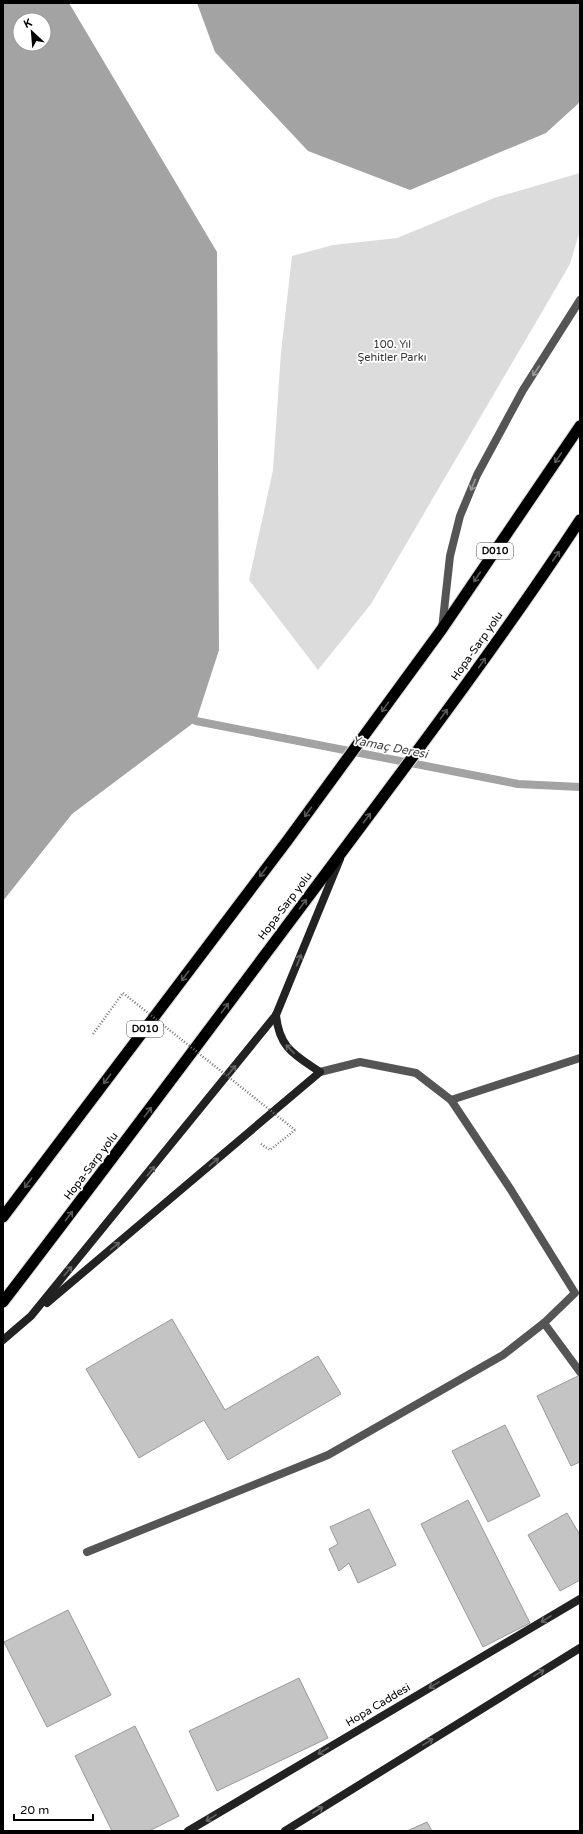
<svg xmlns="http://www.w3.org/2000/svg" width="583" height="1834" viewBox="0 0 583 1834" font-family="'Varela Round',sans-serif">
  <rect width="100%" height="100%" fill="#fff"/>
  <polygon fill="#dcdcdc" points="580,173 580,230 570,264 371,604 318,670 249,580 273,470 281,352 292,256 333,245 397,238 494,198"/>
  <g fill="#a3a3a3" fill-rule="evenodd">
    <path d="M3 3H69L217 252 219 650 196 721 72 814 3 901ZM20 20H44V44H20Z"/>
    <polygon points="197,3 580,3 580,102 546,133 410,190 308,151 215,52"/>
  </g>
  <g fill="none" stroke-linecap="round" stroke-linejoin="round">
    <polyline stroke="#a3a3a3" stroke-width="8" points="196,721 518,784 580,787"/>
  </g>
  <g fill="#c4c4c4" stroke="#999">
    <polygon points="172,1319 225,1410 318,1356 341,1394 228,1460 204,1420 139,1458 86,1369"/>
    <polygon points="580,1375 580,1462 571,1466 537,1396"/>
    <polygon points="505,1425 540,1496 488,1522 452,1451"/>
    <polygon points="468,1500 530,1623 483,1647 421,1524"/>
    <polygon points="369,1509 396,1565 358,1583 349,1563 339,1571 329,1549 338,1544 330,1527"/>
    <polygon points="567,1513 580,1535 580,1580 560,1591 528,1535"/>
    <polygon points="68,1610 111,1695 47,1727 4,1642"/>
    <polygon points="299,1678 328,1738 217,1791 189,1731"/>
    <polygon points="135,1726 179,1816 149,1831 112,1831 75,1756"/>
    <polygon points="427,1822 432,1831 407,1831"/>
  </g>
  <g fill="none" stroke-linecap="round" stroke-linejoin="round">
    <defs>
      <g id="trunk">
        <polyline points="3,1217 287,841 442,629 580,426"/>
        <path d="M3 1302C105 1169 205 1035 306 900 399 775 494 651 580 520"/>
      </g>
    </defs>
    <use href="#trunk" stroke="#dbdbdb" stroke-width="13"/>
    <g stroke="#777" stroke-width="2.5" stroke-dasharray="1 2" stroke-linecap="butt">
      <polyline points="93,1034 123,993"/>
      <polyline points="261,1144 270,1150 295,1130"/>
    </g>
    <g stroke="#555" stroke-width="8">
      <polyline points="442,629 450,556 460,516 477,475 523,390 580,300"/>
      <polyline points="451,1100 580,1058"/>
      <polyline points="544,1323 580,1372"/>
      <polyline points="87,1552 328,1455 503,1355 544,1323 575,1293 511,1190 451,1100 416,1073 360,1062 320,1072"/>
    </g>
    <g stroke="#222" stroke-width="8">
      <path d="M47 1303 320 1072C295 1055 279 1048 276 1015"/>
      <polyline points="3,1340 31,1316 276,1015 340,859"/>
      <polyline points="188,1831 580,1599"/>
      <polyline points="285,1831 580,1648"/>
    </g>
    <use href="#trunk" stroke="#000" stroke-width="11"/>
    <polyline stroke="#777" stroke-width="2.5" stroke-dasharray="1 2" stroke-linecap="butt" points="123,993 295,1130"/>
  </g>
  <defs><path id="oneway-shaft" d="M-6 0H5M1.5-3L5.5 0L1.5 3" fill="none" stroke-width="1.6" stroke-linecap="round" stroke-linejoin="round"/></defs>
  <g stroke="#999">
    <use href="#oneway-shaft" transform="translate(536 371) rotate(124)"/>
    <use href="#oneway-shaft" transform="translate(473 485) rotate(112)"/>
  </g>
  <g stroke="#595959">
    <use href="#oneway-shaft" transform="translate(558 458) rotate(124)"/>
    <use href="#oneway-shaft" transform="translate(556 556) rotate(-56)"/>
    <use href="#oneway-shaft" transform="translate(477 577) rotate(124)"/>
    <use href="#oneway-shaft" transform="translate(482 663) rotate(-55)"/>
    <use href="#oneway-shaft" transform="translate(385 707) rotate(126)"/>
    <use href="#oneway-shaft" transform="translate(444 714) rotate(-53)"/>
    <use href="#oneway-shaft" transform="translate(308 812) rotate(126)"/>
    <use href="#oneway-shaft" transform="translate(367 818) rotate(-53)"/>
    <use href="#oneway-shaft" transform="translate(263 872) rotate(127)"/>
    <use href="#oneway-shaft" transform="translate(303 904) rotate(-53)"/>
    <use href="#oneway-shaft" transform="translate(185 976) rotate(127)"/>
    <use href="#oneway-shaft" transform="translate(225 1008) rotate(-53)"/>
    <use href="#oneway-shaft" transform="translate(107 1079) rotate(127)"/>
    <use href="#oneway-shaft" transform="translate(148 1112) rotate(-53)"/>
    <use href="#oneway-shaft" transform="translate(28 1183) rotate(127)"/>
    <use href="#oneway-shaft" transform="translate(69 1216) rotate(-52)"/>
  </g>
  <g stroke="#646464">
    <use href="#oneway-shaft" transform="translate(299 960) rotate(-68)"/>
    <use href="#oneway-shaft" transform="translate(290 1049) rotate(-133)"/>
    <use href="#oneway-shaft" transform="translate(232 1070) rotate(-51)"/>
    <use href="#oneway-shaft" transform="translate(214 1162) rotate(-41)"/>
    <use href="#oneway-shaft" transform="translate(151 1171) rotate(-51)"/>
    <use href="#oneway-shaft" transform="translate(115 1246) rotate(-40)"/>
    <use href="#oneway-shaft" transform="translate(68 1271) rotate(-50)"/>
    <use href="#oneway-shaft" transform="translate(546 1619) rotate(149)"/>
    <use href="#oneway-shaft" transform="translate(539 1673) rotate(-32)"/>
    <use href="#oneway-shaft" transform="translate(434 1685) rotate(149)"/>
    <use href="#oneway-shaft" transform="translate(428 1742) rotate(-32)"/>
    <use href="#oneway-shaft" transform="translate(323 1751) rotate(149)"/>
    <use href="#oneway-shaft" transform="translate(318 1810) rotate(-32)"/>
    <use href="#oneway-shaft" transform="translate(211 1818) rotate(149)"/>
  </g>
  <g text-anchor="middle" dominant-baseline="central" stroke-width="3.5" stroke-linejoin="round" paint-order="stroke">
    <g fill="#fff" stroke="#4c4c4c" stroke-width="1">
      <rect x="477" y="543" width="36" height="16" rx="3"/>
      <rect x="127" y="1021" width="36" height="16" rx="3"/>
    </g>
    <g font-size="10" font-weight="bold" fill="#000">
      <text x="495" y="551">D010</text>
      <text x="145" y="1029">D010</text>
    </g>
    <g font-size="11" fill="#333" stroke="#fff">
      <text x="392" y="344">100. Yıl<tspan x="392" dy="13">Şehitler Parkı</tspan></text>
    </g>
    <g font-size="11" fill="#000" stroke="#fff">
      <text transform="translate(477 646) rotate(-55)">Hopa-Sarp yolu</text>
      <text transform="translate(285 906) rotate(-53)">Hopa-Sarp yolu</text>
      <text transform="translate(91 1166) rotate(-53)">Hopa-Sarp yolu</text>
      <text transform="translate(378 1705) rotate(-31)">Hopa Caddesi</text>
    </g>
    <g font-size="12" font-style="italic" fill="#444" stroke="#fff">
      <text transform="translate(390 747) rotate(11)">Yamaç Deresi</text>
    </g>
  </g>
  <rect width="583" height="1834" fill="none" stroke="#000000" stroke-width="8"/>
  <g transform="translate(32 32) rotate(334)"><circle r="19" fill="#ffffff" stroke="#999999"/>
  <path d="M0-3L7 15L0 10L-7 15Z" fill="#000000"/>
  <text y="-6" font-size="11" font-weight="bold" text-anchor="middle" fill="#000000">K</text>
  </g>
  <path d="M14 1814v6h79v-6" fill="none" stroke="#000000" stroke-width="2"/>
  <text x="20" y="1814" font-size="12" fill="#000000" stroke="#ffffff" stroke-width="3" paint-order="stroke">20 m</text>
</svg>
